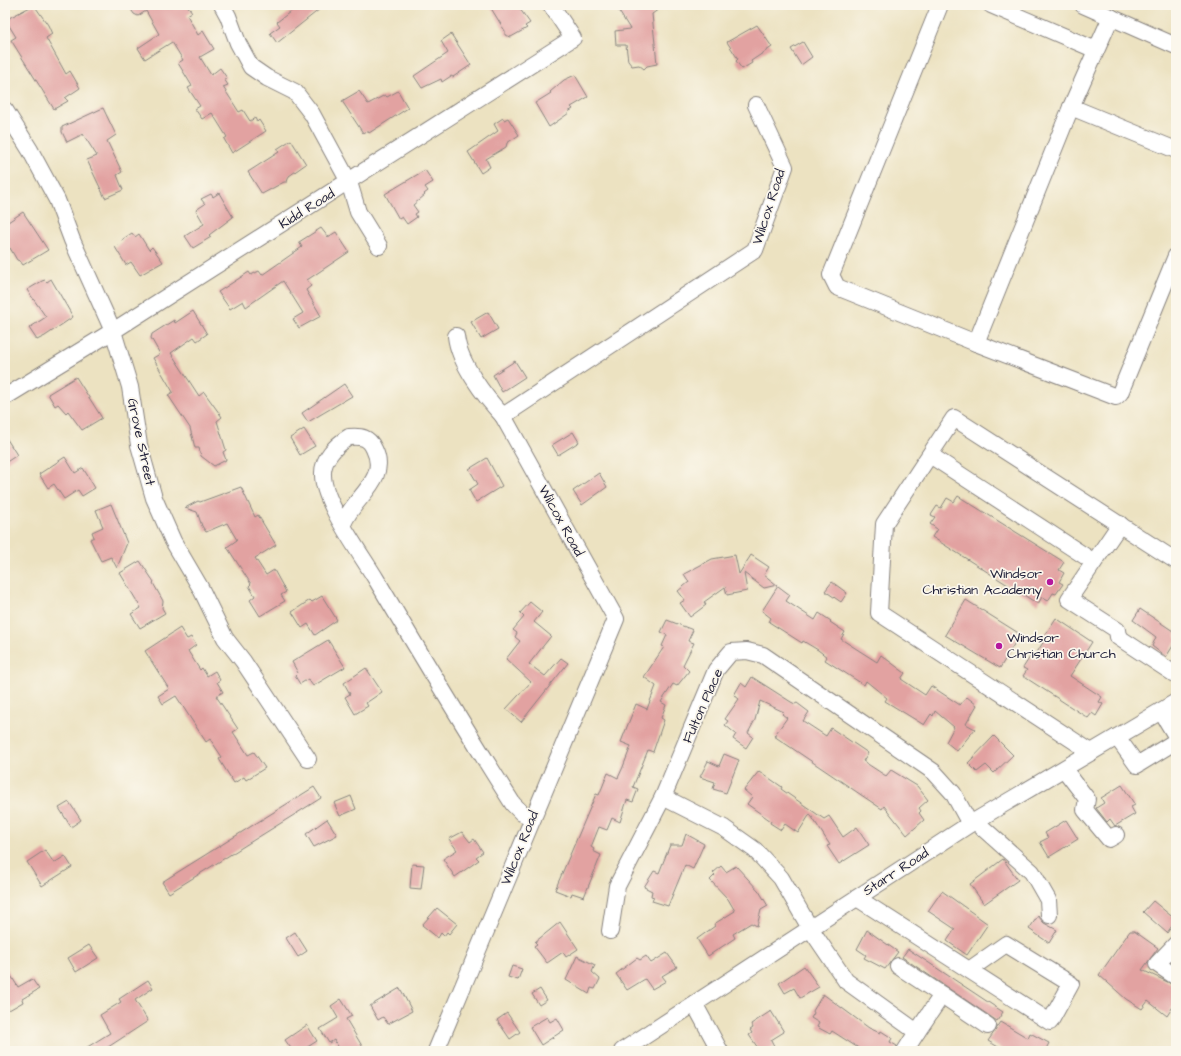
<svg xmlns="http://www.w3.org/2000/svg" width="1181" height="1056" viewBox="0 0 1181 1056" font-family="'Architects Daughter',sans-serif">
  <rect width="100%" height="100%" fill="#fbf7ec"/>
  <filter id="ink" filterUnits="userSpaceOnUse"><feTurbulence type="fractalNoise" baseFrequency=".025" numOctaves="2"/><feDisplacementMap in="SourceGraphic" scale="8" xChannelSelector="R" yChannelSelector="G"/><feConvolveMatrix kernelMatrix="1 2 1 2 8 2 1 2 1" color-interpolation-filters="sRGB"/></filter>
  <filter id="wash" filterUnits="userSpaceOnUse"><feTurbulence type="fractalNoise" baseFrequency=".012" numOctaves="4" result="noise"/><feDisplacementMap in="SourceGraphic" scale="16" xChannelSelector="R" yChannelSelector="G"/><feGaussianBlur stdDeviation="0.9" result="paint"/><feColorMatrix in="noise" values="0 0 0 0 0 0 0 0 0 0 0 0 0 0 0 0 0 1.4 0 .05"/><feComposite in="paint" operator="in"/></filter>
  <g filter="url(#wash)">
    <rect width="100%" height="100%" fill="#ece2c1"/>
    <g id="blocks">
      <g fill="#e2a2a1">
        <polygon points="34,5 48,25 52,34 46,38 66,74 70,71 80,88 65,98 68,101 54,109 11,40 16,37 8,24 9,18"/>
        <polygon points="128,5 187,5 192,12 187,15 198,35 203,31 214,49 200,57 211,75 220,68 227,78 224,79 228,85 223,87 239,112 243,110 250,121 255,118 257,122 259,120 266,131 232,153 224,139 227,137 212,113 202,119 195,109 200,106 188,88 192,86 178,63 183,60 172,42 145,59 138,48 159,34 146,11 138,16 134,14"/>
        <polygon points="299,5 325,5 277,43 270,33 280,26 277,22"/>
        <polygon points="489,5 517,5 530,23 525,26 527,28 511,37 505,35 505,31"/>
        <polygon points="615,5 665,5 652,14 657,64 647,66 644,69 639,65 632,66 628,61 626,45 616,45 615,31 630,29"/>
        <polygon points="757,25 772,47 751,61 752,63 742,69 736,61 738,59 727,42"/>
        <polygon points="451,34 471,65 453,77 451,76 442,82 441,79 422,88 414,76 448,53 441,41"/>
        <polygon points="803,42 812,57 801,65 791,49"/>
        <polygon points="575,75 588,97 571,107 573,109 568,112 569,113 549,127 535,103 551,93 550,92 564,80"/>
        <polygon points="359,91 368,104 385,95 387,97 398,91 408,108 369,133 367,130 363,133 342,101"/>
        <polygon points="103,108 116,135 107,141 122,172 117,175 123,190 105,198 87,160 97,156 83,134 67,142 62,132 62,127"/>
        <polygon points="503,118 504,120 508,118 519,135 507,143 506,147 486,159 490,167 481,173 468,152 498,131 494,124"/>
        <polygon points="291,140 306,164 289,176 287,182 284,182 262,194 248,172 279,152 277,149"/>
        <polygon points="425,170 433,182 425,187 428,191 424,194 425,195 413,205 418,212 415,214 417,217 407,224 402,217 399,219 385,194"/>
        <polygon points="219,193 233,217 209,235 211,237 193,248 185,236 204,224 196,210 205,204 201,199 211,194 213,197"/>
        <polygon points="23,212 48,250 23,265 20,261 17,260 10,248 5,251 5,224"/>
        <polygon points="321,228 328,237 336,232 349,252 307,280 311,286 306,290 321,316 299,328 293,319 303,313 283,281 246,307 243,301 230,309 218,292 249,272 251,275 259,271 262,275 302,247 299,242"/>
        <polygon points="132,233 135,237 139,234 149,250 152,247 163,262 140,275 131,262 126,265 115,247 121,243 123,239"/>
        <polygon points="51,279 73,317 45,336 37,340 29,328 46,317 27,290 42,281 45,280 47,282"/>
        <polygon points="193,311 207,334 197,341 194,337 171,353 199,396 204,392 222,417 217,421 226,450 223,452 226,460 214,466 201,456 199,448 195,448 190,428 168,395 173,392 153,358 160,354 151,338 152,334 174,320 175,323"/>
        <polygon points="488,312 498,329 481,339 471,322"/>
        <polygon points="515,361 525,377 502,392 493,375"/>
        <polygon points="76,377 102,418 82,430 68,411 66,413 58,404 55,406 48,394"/>
        <polygon points="344,384 352,396 308,422 302,413"/>
        <polygon points="304,429 315,446 300,455 290,438"/>
        <polygon points="573,432 579,442 558,455 552,445"/>
        <polygon points="5,436 17,455 5,463"/>
        <polygon points="65,457 75,473 83,468 95,488 82,496 78,490 64,499 54,484 48,488 39,474"/>
        <polygon points="487,458 502,486 476,502 469,490 478,484 469,469"/>
        <polygon points="599,473 607,487 582,505 573,491"/>
        <polygon points="241,487 255,517 258,515 276,545 255,558 266,575 274,570 286,592 281,595 285,601 260,616 250,600 255,596 249,586 251,584 227,547 237,540 227,523 206,532 202,526 197,512 185,508 198,501 200,502"/>
        <polygon points="958,496 1064,562 1059,570 1064,573 1059,582 1063,584 1056,594 1053,593 1048,601 1042,597 1038,604 932,537 937,529 930,524 935,517 931,515 937,506 941,508 947,498 954,502"/>
        <polygon points="111,504 127,543 117,568 111,557 101,561 90,539 94,537 92,532 103,527 96,510"/>
        <polygon points="735,555 739,574 751,555 769,567 764,575 777,585 764,588 744,573 747,591 727,595 725,587 704,602 706,605 690,617 680,603 685,600 678,591 689,582 684,574 712,559"/>
        <polygon points="140,561 154,582 153,583 163,601 162,608 165,613 140,628 131,614 141,608 120,573"/>
        <polygon points="832,582 847,593 841,602 825,591"/>
        <polygon points="778,586 790,595 786,601 815,620 819,613 831,621 830,622 845,632 841,639 877,662 881,655 905,673 901,679 925,695 931,686 960,705 967,697 977,705 966,724 975,729 957,751 946,742 954,727 935,711 933,716 931,714 924,725 885,701 887,698 866,681 864,685 825,660 827,657 818,650 803,641 802,643 769,622 771,618 762,611"/>
        <polygon points="322,596 337,620 315,635 308,624 302,628 292,612 310,600 312,602"/>
        <polygon points="966,600 1020,634 1000,668 945,635"/>
        <polygon points="530,602 542,612 534,622 551,636 529,664 545,676 561,658 568,663 521,722 506,709 531,682 506,659 520,641 515,637 517,633 513,630 524,617 520,613"/>
        <polygon points="1140,609 1176,633 1176,641 1166,657 1152,646 1156,637 1133,620"/>
        <polygon points="1056,618 1092,642 1070,676 1102,697 1099,702 1103,704 1096,716 1092,713 1088,718 1023,676 1027,670 1023,668 1030,657 1033,659 1044,641 1042,640"/>
        <polygon points="667,620 693,630 688,641 694,643 683,665 689,671 677,686 673,684 661,702 666,705 661,718 664,720 653,752 648,750 633,787 638,789 633,802 627,800 620,822 612,818 607,830 599,827 591,847 594,849 593,851 601,855 584,897 572,893 571,896 568,895 555,890 596,794 599,795 608,773 618,778 623,767 631,746 621,742 636,704 647,709 656,686 644,677 664,647 662,646 667,635 661,632"/>
        <polygon points="180,628 187,639 191,637 196,645 188,651 200,670 202,668 207,676 215,671 220,680 217,682 223,692 216,696 238,729 233,732 248,755 254,752 265,768 246,780 244,777 234,783 219,759 222,757 210,739 206,742 176,696 163,704 158,696 169,689 145,651"/>
        <polygon points="328,640 345,667 313,686 308,679 300,684 295,676 298,673 292,662"/>
        <polygon points="366,668 382,692 366,703 368,706 355,714 345,697 350,694 344,683"/>
        <polygon points="752,677 791,702 795,704 797,703 809,712 803,721 826,736 831,728 868,753 863,761 886,776 891,770 917,786 928,800 919,808 921,811 919,813 924,820 907,835 884,806 882,809 774,736 787,718 782,714 784,712 760,701 755,720 748,733 753,737 746,748 733,739 736,734 725,725 728,721 725,719 739,699 734,695 741,683 746,687"/>
        <polygon points="994,736 1013,755 994,773 986,765 977,772 968,763"/>
        <polygon points="724,754 739,760 726,793 713,789 715,782 700,777 708,761 719,766"/>
        <polygon points="759,771 782,787 781,789 824,819 829,816 843,837 857,827 869,845 839,864 827,846 830,845 810,814 798,833 785,824 781,830 770,823 771,821 747,804 752,797 744,790"/>
        <polygon points="1122,785 1135,805 1131,807 1135,814 1115,826 1110,819 1107,822 1096,808 1104,803 1101,798"/>
        <polygon points="314,787 321,798 169,893 162,882"/>
        <polygon points="351,796 356,809 340,816 334,803"/>
        <polygon points="69,802 81,820 71,827 59,808"/>
        <polygon points="327,819 337,835 314,847 306,834"/>
        <polygon points="1066,820 1078,839 1049,857 1040,842 1048,838 1045,833"/>
        <polygon points="462,832 470,842 474,839 483,852 476,857 479,860 455,877 443,859 457,850 449,839"/>
        <polygon points="686,834 704,844 693,869 685,865 668,906 652,901 654,897 651,896 652,891 644,887 654,871 659,873 670,845 682,845"/>
        <polygon points="45,850 54,863 65,856 72,867 42,886 27,862"/>
        <polygon points="1003,859 1018,880 984,904 970,884"/>
        <polygon points="412,864 424,865 421,889 410,888"/>
        <polygon points="721,866 726,872 736,866 759,891 768,906 761,910 757,926 751,923 733,934 735,938 708,956 697,939 715,926 714,924 735,911 728,899 710,880 715,875 713,873"/>
        <polygon points="942,891 988,924 967,955 947,941 955,929 928,911"/>
        <polygon points="1153,901 1176,920 1167,933 1143,912"/>
        <polygon points="437,908 457,924 449,934 447,932 444,936 441,933 438,938 422,925"/>
        <polygon points="1038,916 1044,923 1057,930 1049,943 1029,929"/>
        <polygon points="560,922 578,949 566,957 563,952 547,963 534,946 537,944 535,942"/>
        <polygon points="867,930 898,952 885,969 864,958 866,955 857,949"/>
        <polygon points="1130,931 1134,931 1158,948 1142,970 1176,986 1176,1002 1167,1016 1148,1001 1142,1009 1126,999 1099,975"/>
        <polygon points="295,932 307,951 298,957 286,938"/>
        <polygon points="89,945 98,958 76,972 68,958"/>
        <polygon points="908,949 1003,1012 997,1021 902,957"/>
        <polygon points="667,953 677,967 662,976 666,981 652,989 645,979 627,990 616,974 637,958 640,960 646,956 651,963"/>
        <polygon points="577,956 595,965 592,972 600,979 595,989 591,988 589,994 566,980"/>
        <polygon points="5,966 18,987 32,979 39,989 22,999 23,1002 9,1010 5,1004"/>
        <polygon points="512,966 522,969 518,980 508,977"/>
        <polygon points="804,966 819,987 800,998 794,988 785,993 779,983"/>
        <polygon points="148,980 153,988 135,1000 148,1021 102,1051 81,1051 110,1033 100,1015 121,1002 119,999"/>
        <polygon points="400,988 412,1011 388,1024 383,1017 378,1020 370,1006"/>
        <polygon points="540,989 547,1000 539,1005 532,994"/>
        <polygon points="823,994 869,1028 880,1033 881,1031 892,1038 890,1042 897,1046 896,1051 863,1051 832,1031 830,1034 817,1027 819,1023 811,1018 814,1013 813,1011"/>
        <polygon points="341,999 352,1016 346,1019 365,1051 341,1051 334,1040 329,1043 320,1029 338,1018 331,1006"/>
        <polygon points="771,1011 784,1032 771,1040 774,1046 766,1051 760,1051 749,1035 752,1033 750,1030 753,1028 751,1024"/>
        <polygon points="507,1013 520,1032 510,1039 497,1020"/>
        <polygon points="547,1017 550,1022 557,1018 564,1030 541,1045 530,1027"/>
        <polygon points="1001,1022 1028,1038 1030,1033 1049,1043 1045,1051 1005,1051 988,1041"/>
        <polygon points="307,1025 317,1041 301,1051 293,1051 285,1040"/>
      </g>
    </g>
  </g>
  <g filter="url(#ink)">
    <use href="#blocks" fill-opacity="0" stroke="#87827e" stroke-width="1"/>
    <g fill="none" stroke-linecap="round" stroke-linejoin="round">
      <defs>
        <g id="minor">
          <polyline points="222,5 228,16 238,43 251,67 267,78 295,92 312,114 349,182 358,212 379,246"/>
          <polyline points="940,5 831,275 837,287 976,343 1071,107"/>
          <polyline points="991,5 1096,50"/>
          <polyline points="1083,5 1176,46"/>
          <polyline points="1111,17 1071,107 1176,150"/>
          <polyline points="5,110 30,150 57,200 72,240 113,331 130,387 139,445 154,498 173,541 200,587 225,638 243,661 308,759"/>
          <path d="M456 336C459 363 485 397 503 416"/>
          <polyline points="976,343 1116,397 1120,393 1176,256"/>
          <polyline points="5,397 113,331 573,38 551,5"/>
          <polyline points="930,455 1094,562"/>
          <path d="M343 524C353 497 390 480 374 449 369 437 361 436 349 437 336 445 322 459 323 475 323 502 361 554 376 579 421 655 466 730 513 804L522 813 533 818"/>
          <polyline points="1120,524 1069,599 1117,630 1118,637 1176,675"/>
          <polyline points="1161,711 1176,736"/>
          <polyline points="1117,737 1137,765 1176,741"/>
          <polyline points="1091,752 879,613 884,524 954,418 1176,561"/>
          <polyline points="1064,769 1087,799 1085,810 1109,839 1116,835"/>
          <polyline points="663,797 724,828 755,850 781,878 810,928 846,981 917,1032 905,1051"/>
          <polyline points="975,821 1032,872 1048,900 1049,915"/>
          <polyline points="857,898 1050,1022 1071,984 1006,944 969,970"/>
          <polyline points="610,931 617,886 663,797 716,670 731,652 747,651 763,655 934,772 953,793 970,824"/>
          <polyline points="1176,944 1157,964 1176,977"/>
          <polyline points="898,966 942,995 917,1032"/>
          <polyline points="942,995 988,1026"/>
          <polyline points="695,1005 720,1051"/>
          <polyline points="436,1051 616,619 503,416 755,250 785,167 756,105"/>
          <polyline points="622,1051 970,824 1176,702"/>
        </g>
      </defs>
      <use href="#minor" stroke="#87827e" stroke-width="18"/>
      <use href="#minor" stroke="#fff" stroke-width="16"/>
    </g>
  </g>
  <g fill="#b5179e" stroke="#fbf7ec" stroke-width="1.5">
    <circle cx="1050" cy="582" r="4"/>
    <circle cx="999" cy="646" r="4"/>
  </g>
  <g text-anchor="middle" dominant-baseline="central" stroke-width="3.5" stroke-linejoin="round" paint-order="stroke">
    <g font-size="14" fill="#22223b" stroke="#fbf7ec">
      <text transform="translate(769 207) rotate(-72)">Wilcox Road</text>
      <text transform="translate(307 209) rotate(-32)">Kidd Road</text>
      <text transform="translate(141 442) rotate(78)">Grove Street</text>
      <text transform="translate(561 521) rotate(61)">Wilcox Road</text>
      <text transform="translate(703 706) rotate(-66)">Fulton Place</text>
      <text transform="translate(520 848) rotate(-68)">Wilcox Road</text>
      <text transform="translate(896 872) rotate(-33)">Starr Road</text>
    </g>
    <g font-size="14" fill="#22223b" stroke="#fbf7ec" text-anchor="end">
      <text x="1042" y="574">Windsor<tspan x="1042" dy="16">Christian Academy</tspan></text>
      <text x="1007" y="638" text-anchor="start">Windsor<tspan x="1007" dy="16">Christian Church</tspan></text>
    </g>
  </g>
  <rect width="1181" height="1056" fill="none" stroke="#fbf7ec" stroke-width="20"/>
</svg>
